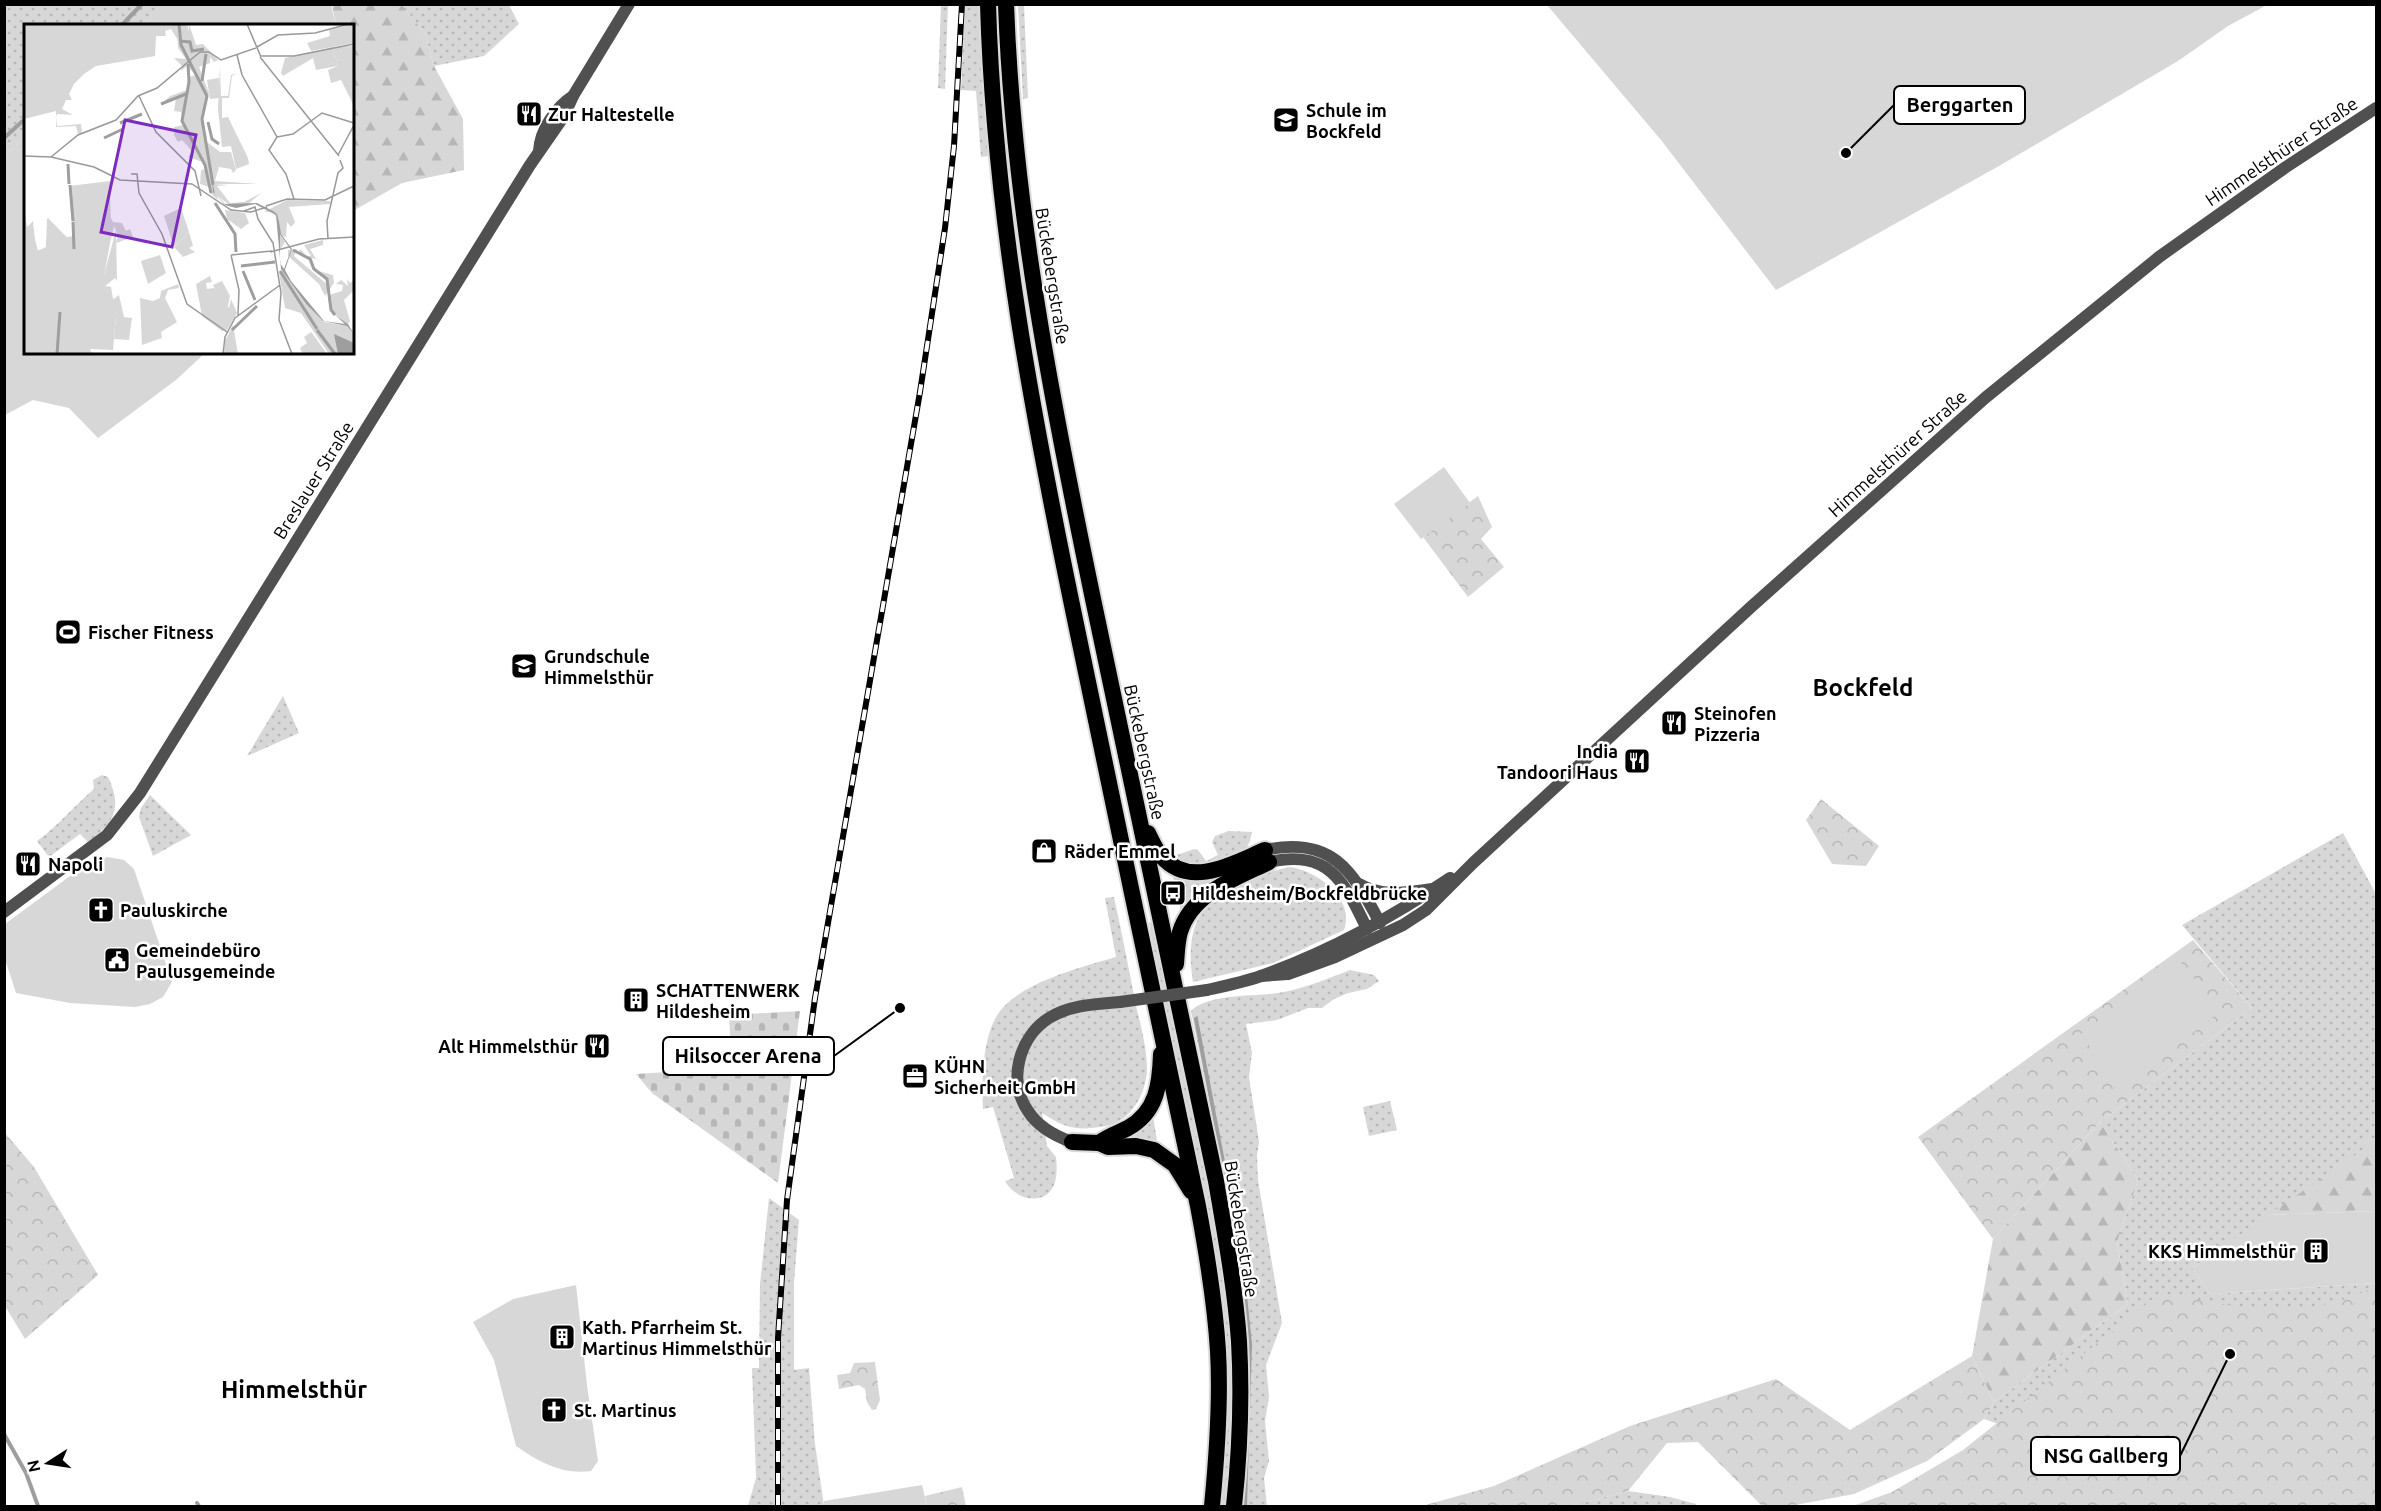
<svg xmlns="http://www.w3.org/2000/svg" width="2381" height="1511" viewBox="0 0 2381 1511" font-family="Ubuntu,sans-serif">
  <defs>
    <pattern id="grass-dots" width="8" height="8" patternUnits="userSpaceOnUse" patternTransform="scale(1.5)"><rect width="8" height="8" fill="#d7d7d7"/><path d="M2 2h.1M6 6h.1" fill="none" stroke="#b7b7b7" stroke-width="1.8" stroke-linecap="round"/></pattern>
    <pattern id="forest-firs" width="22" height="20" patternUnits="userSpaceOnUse" patternTransform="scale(1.5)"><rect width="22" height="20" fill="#d7d7d7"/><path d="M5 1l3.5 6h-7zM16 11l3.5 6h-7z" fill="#b7b7b7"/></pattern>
    <pattern id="cemetery-stones" width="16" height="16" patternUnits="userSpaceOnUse" patternTransform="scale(1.5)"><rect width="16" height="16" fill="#d7d7d7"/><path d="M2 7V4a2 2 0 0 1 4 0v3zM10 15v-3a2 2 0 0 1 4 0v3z" fill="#b7b7b7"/></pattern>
    <pattern id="park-crowns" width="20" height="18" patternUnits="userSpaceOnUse" patternTransform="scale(1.5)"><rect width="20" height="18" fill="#d7d7d7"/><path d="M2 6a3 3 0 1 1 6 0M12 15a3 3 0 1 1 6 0" fill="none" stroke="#b7b7b7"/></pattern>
  </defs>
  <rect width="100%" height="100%" fill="#fff"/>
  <g fill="url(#grass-dots)">
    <polygon points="5,5 165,5 143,25 26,26 25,136 5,156"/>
    <polygon points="402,5 509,5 519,24 484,56 434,66 425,34"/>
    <polygon points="941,5 948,5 945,89 938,88"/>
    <polygon points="965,5 979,5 989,156 981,157 976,91 961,90"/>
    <polygon points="1018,5 1024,5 1028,98 1023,99"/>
    <polygon points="283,696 299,733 247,756"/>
    <path d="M102 775 108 777C123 808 114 823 88 842L80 834 49 857 37 841C58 826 74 806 94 789L93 780Z"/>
    <polygon points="150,795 191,835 153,856 139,817 141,808"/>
    <polygon points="1229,831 1252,832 1250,841 1245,851 1216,865 1176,862 1177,855 1194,849 1198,850 1206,861 1218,855 1212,842 1215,836"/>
    <polygon points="2343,833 2376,894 2376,1138 2361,1143 2365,1149 2192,1268 2210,1294 2376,1283 2376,1502 2070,1450 1984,1419 1994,1402 2128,1304 2117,1242 2138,1180 2100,1122 2252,1008 2182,925"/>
    <path d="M1291 867C1318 872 1355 898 1344 930L1273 963 1193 982C1190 964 1189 944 1195 926 1205 896 1262 871 1291 867Z"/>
    <polygon points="1172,873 1224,876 1181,911"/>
    <path d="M1114 897C1122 933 1129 970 1136 1006 1141 1026 1147 1049 1147 1070 1146 1094 1131 1121 1106 1126 1077 1131 1066 1129 1042 1113L1047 1146 1056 1157C1057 1165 1057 1175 1055 1182 1047 1208 1015 1200 1005 1181L1014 1178 993 1107 983 1109C982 1081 982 1038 998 1014 1018 983 1082 967 1116 957L1105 898Z"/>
    <polygon points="1152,922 1209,1184 1225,1275 1232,1351 1233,1419 1226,1506 1218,1506 1225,1418 1149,923"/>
    <path d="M1350 970 1374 975 1379 981 1367 989 1348 993 1334 999 1322 1008H1308L1277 1020 1246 1024 1252 1053 1249 1077 1259 1142 1257 1155 1258 1180 1282 1323 1266 1365 1269 1397 1265 1421 1269 1461 1264 1478 1267 1506H1239L1236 1260 1215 1130 1191 1011C1209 993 1254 997 1278 993 1303 989 1327 979 1350 970Z"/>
    <polygon points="1390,1101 1397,1130 1369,1136 1363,1107"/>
    <polygon points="1153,1116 1158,1147 1121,1138"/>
    <polygon points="769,1198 799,1220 794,1283 794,1370 809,1368 815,1444 824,1506 748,1506 756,1478 752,1368 759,1368 760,1284"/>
    <polygon points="1628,1491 1670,1497 1696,1504 1696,1506 1570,1506"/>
  </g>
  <g fill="url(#forest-firs)">
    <polygon points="334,4 402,5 425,34 434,66 463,119 464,170 402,183 353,211 352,26 336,25 332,6"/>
    <polygon points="2100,1122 2138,1180 2117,1242 2128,1304 1994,1402 1972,1356 1993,1239"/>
    <polygon points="2376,1138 2376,1211 2268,1215 2364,1149 2360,1143"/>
  </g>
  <polygon fill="url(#cemetery-stones)" points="800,1011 778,1183 652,1093 636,1074 732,1068 729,1015"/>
  <g fill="url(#park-crowns)">
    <polygon points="1478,496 1492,527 1481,539 1504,567 1468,597 1423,537"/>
    <polygon points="1821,799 1879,846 1866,866 1832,864 1806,820"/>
    <polygon points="2193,940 2252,1008 2100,1122 1993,1239 1918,1137"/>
    <polygon points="5,1133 34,1167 98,1275 25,1339 5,1306"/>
    <polygon points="2376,1287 2376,1506 1853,1506 1892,1492 1963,1450 2160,1293 2240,1307 2315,1307 2339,1301"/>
    <polygon points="1972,1356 1994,1402 1984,1419 1927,1461 1854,1494 1790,1506 1762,1506 1698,1442 1667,1443 1628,1491 1570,1506 1422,1506 1494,1486 1630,1426 1776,1379 1850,1430"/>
    <polygon points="875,1362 880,1400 876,1409 872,1410 867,1402 865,1389 859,1385 839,1389 837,1375 850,1373 854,1363"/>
    <polygon points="962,1487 966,1506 927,1506 925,1496"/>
  </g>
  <g fill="#d7d7d7">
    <polygon points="165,4 331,5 336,25 143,25"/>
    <polygon points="1547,5 2267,5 2228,26 2178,61 1999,166 1776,290 1661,140"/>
    <polygon points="25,136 26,352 205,353 176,380 98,438 69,408 33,400 5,415 5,156"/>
    <polygon points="1444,467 1470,503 1421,539 1394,504"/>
    <polygon points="108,857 124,860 134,869 172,982 163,997 150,1004 135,1007 70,1003 16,993 5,959 5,924 89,862"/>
    <polygon points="2181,962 2220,1012 2120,1089 2081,1034"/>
    <polygon points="2376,1211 2376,1283 2210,1294 2192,1268 2268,1215"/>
    <path d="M576 1285 587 1385 598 1461 591 1471C562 1475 539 1462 516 1446L494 1360 473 1322 513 1299Z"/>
    <polygon points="922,1485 927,1506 824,1506 824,1501"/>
  </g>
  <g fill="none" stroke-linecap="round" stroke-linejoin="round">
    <g stroke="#9e9e9e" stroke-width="4">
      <polyline points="121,26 142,4"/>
      <polyline points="4,138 26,118"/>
      <polyline points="1196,1019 1241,1257 1250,1344 1245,1506"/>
      <polyline points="4,1434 26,1473 38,1506"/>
      <polyline points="197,1503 199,1506"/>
    </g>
    <defs>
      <g id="trunk">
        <path d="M988 4C994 216 1034 423 1077 629 1116 822 1158 1013 1198 1206 1207 1254 1215 1302 1218 1351 1221 1403 1217 1455 1212 1506"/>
        <path d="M1006 4C1013 205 1052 402 1093 599 1133 793 1175 987 1216 1181 1225 1234 1235 1287 1239 1341 1242 1396 1240 1451 1234 1506"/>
        <path d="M1148 833C1152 841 1156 851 1162 857 1191 889 1234 863 1265 850"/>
        <path d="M1176 964C1177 953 1177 942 1180 932 1192 893 1236 878 1269 862"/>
        <polyline points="1072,1142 1099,1143 1108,1147 1136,1146 1154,1150 1175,1165 1191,1191"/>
        <path d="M1099 1143C1108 1136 1118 1133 1128 1128 1157 1112 1160 1084 1161 1054"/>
      </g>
    </defs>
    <use href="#trunk" stroke="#dbdbdb" stroke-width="20"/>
    <g stroke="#505050" stroke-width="12">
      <path d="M539 151C540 130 556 107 573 96"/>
      <path d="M1265 850C1331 836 1352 869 1380 923"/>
      <path d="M1269 862C1329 849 1344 881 1367 929"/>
      <path d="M1359 884C1383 898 1407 892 1433 889"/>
      <polyline points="4,912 107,835 140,793 530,165 564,116 573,96 629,4"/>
      <polyline points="1261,976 1288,974 1335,957 1403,925 1426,910 1473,863 1751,607 1985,398 2159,257 2286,167 2376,108"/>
      <path d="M1207 990C1225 986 1244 982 1261 976 1328 952 1391 918 1450 878"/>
      <path d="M1072 1142C1055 1136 1038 1127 1028 1111 1007 1081 1019 1037 1049 1018 1070 1005 1096 1004 1120 1002"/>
    </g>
    <use href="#trunk" stroke="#000" stroke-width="16"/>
    <defs>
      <polyline id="rail" points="778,1506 778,1338 787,1200 815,998 920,392 945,228 954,146 962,4"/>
    </defs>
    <use href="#rail" stroke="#000" stroke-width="6"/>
    <use href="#rail" stroke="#fff" stroke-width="4" stroke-dasharray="11" stroke-linecap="butt"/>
    <polyline stroke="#505050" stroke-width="12" points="1120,1002 1207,990"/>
  </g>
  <defs>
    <symbol id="restaurant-square" viewBox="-11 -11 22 22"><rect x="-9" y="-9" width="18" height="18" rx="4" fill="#000" stroke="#fff"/><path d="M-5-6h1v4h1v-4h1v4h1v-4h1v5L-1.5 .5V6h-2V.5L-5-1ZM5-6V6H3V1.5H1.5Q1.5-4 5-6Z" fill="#fff"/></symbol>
    <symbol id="school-square" viewBox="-11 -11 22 22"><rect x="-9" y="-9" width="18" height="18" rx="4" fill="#000" stroke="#fff"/><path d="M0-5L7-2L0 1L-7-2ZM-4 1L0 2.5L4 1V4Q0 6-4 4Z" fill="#fff"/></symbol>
    <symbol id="stadium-square" viewBox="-11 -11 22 22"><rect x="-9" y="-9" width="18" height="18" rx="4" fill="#000" stroke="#fff"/><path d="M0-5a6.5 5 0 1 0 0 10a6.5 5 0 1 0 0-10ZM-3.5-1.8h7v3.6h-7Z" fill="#fff"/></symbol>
    <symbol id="shop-square" viewBox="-11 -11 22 22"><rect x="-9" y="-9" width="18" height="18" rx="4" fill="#000" stroke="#fff"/><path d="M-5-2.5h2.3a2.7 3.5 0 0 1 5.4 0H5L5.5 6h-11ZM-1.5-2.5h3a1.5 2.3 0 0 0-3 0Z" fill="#fff"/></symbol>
    <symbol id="bus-square" viewBox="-11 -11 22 22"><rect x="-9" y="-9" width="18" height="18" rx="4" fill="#000" stroke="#fff"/><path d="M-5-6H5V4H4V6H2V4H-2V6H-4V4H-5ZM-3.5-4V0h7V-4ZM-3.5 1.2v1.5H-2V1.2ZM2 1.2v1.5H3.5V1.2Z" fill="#fff"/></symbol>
    <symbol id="church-square" viewBox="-11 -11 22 22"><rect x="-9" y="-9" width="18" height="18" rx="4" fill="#000" stroke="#fff"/><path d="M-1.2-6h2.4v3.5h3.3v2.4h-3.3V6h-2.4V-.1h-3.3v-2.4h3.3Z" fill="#fff"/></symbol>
    <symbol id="civic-square" viewBox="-11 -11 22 22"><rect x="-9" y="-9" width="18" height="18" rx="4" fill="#000" stroke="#fff"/><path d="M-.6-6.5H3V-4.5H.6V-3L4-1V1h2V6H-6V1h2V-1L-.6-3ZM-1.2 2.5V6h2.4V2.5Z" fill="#fff"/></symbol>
    <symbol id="building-square" viewBox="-11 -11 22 22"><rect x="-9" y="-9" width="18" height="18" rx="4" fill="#000" stroke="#fff"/><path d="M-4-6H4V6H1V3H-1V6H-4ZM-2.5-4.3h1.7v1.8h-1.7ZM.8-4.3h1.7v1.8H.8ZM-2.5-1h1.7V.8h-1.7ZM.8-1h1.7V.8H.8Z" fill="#fff"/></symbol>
    <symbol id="office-square" viewBox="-11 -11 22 22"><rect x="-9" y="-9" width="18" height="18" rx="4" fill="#000" stroke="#fff"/><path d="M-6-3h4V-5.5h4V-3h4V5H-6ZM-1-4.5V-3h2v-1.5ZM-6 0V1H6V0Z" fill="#fff"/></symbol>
  </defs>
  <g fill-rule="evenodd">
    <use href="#restaurant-square" x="514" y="99" width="30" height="30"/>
    <use href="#school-square" x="1271" y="105" width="30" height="30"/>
    <use href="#stadium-square" x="53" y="617" width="30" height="30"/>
    <use href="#school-square" x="509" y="651" width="30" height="30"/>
    <use href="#restaurant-square" x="1659" y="708" width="30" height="30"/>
    <use href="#restaurant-square" x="1622" y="746" width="30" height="30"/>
    <use href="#shop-square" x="1029" y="836" width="30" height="30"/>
    <use href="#restaurant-square" x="13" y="849" width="30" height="30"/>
    <use href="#bus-square" x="1158" y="878" width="30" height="30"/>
    <use href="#church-square" x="86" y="895" width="30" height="30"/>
    <use href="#civic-square" x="102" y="945" width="30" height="30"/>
    <use href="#building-square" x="621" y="985" width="30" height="30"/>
    <use href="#restaurant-square" x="582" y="1031" width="30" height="30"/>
    <use href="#office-square" x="900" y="1061" width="30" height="30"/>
    <use href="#building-square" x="2301" y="1236" width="30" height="30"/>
    <use href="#building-square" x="547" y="1322" width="30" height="30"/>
    <use href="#church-square" x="539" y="1395" width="30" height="30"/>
  </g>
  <g text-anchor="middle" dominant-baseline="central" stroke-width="5" stroke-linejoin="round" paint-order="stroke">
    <g font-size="18" font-weight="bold" fill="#000" stroke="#fff" text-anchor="start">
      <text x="1306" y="110">Schule im<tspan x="1306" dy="21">Bockfeld</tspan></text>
      <text x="548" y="114">Zur Haltestelle</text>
      <text x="88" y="632">Fischer Fitness</text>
      <text x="544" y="656">Grundschule<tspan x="544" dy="21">Himmelsthür</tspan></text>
      <text x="1694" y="713">Steinofen<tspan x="1694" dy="21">Pizzeria</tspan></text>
      <text x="1618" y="751" text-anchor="end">India<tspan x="1618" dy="21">Tandoori Haus</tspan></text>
      <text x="1064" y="851">Räder Emmel</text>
      <text x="48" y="864">Napoli</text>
      <text x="1192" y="893">Hildesheim/Bockfeldbrücke</text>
      <text x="120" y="910">Pauluskirche</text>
      <text x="136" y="950">Gemeindebüro<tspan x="136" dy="21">Paulusgemeinde</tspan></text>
      <text x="656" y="990">SCHATTENWERK<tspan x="656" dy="21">Hildesheim</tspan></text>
      <text x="578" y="1046" text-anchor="end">Alt Himmelsthür</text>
      <text x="934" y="1066">KÜHN<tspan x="934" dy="21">Sicherheit GmbH</tspan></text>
      <text x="2296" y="1251" text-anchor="end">KKS Himmelsthür</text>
      <text x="582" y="1327">Kath. Pfarrheim St.<tspan x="582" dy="21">Martinus Himmelsthür</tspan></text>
      <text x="574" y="1410">St. Martinus</text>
    </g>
    <g font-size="18" fill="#000" stroke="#fff">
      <text transform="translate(2281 151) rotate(-34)">Himmelsthürer Straße</text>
      <text transform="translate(1053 276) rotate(81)">Bückebergstraße</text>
      <text transform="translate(1897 453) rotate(-42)">Himmelsthürer Straße</text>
      <text transform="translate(313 480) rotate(-58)">Breslauer Straße</text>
      <text transform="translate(1145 752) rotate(78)">Bückebergstraße</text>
      <text transform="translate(1242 1229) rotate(81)">Bückebergstraße</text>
    </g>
    <g font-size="24" font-weight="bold" fill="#000" stroke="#fff">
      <text x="1863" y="687">Bockfeld</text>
      <text x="294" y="1389">Himmelsthür</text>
    </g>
  </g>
  <g transform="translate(24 24)">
    <rect width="330" height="330" fill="#fff"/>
    <path d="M165 0 172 21 179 20 194 36 190 38 186 33V39L175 43 185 69 179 95 183 118 196 128H207L212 146 209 149 207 145 195 143 191 157 234 160H189L194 176 185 168V163L176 160 177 146 181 145 179 138 164 133 173 124 159 101 157 88 150 87 152 74 137 80 146 72 163 66 164 53 172 51 163 42 157 47 158 42 150 34 162 35 154 24 153 9 164 14ZM196 41 197 72H204L207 51 213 49 208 52 205 74H198V123L194 85ZM201 186 221 189 225 199 217 205 203 195ZM85 190 89 198 98 199 102 207 106 205 109 213 92 219 94 211 90 202 87 216H76ZM154 260 155 264 144 266 141 274 153 298 137 308 138 314 118 321 116 274 129 277 136 274 137 267Z" fill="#d7d7d7"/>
    <path d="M189 160 205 161 193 162 206 179 220 178 237 169 223 181 207 182 192 171ZM0 183 3 203 9 197 12 227 22 224 24 194 80 251 92 206 93 257 91 254 81 262 87 263 92 292 89 326 66 325 68 330H0ZM186 252 188 258 182 259 183 265 190 264 205 284 207 275 213 289 203 306 198 307 178 292 172 260ZM209 301 214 330H200L201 317Z" fill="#d7d7d7"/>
    <path d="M330 22V82L317 56 307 59 304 46 314 42 309 23ZM165 208 169 222 165 224 171 228 159 233 150 223Z" fill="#d7d7d7"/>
    <path d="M0 0H163L167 18H155L147 5 141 7 142 12H132L131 32 72 42 60 50 50 60 45 70 48 76H42L38 85 49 91 33 90 32 93 33 102 57 100 58 109 54 110 52 102 32 103V87L0 95ZM86 157 87 214 80 252 69 254 66 280 76 284 53 299 47 317 53 330H0V204H8L14 227 22 223 23 194 39 214 49 212 45 162ZM263 176 306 177V180L265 183 271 198 267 203 263 198 262 213 258 212 261 218 256 226 255 195 248 188H240ZM299 216V221L286 225 292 235 303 239 288 234 291 246 309 251 310 259 301 272 295 260 264 232V226L273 225 270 232 305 262 302 253 288 244 286 236 273 229 277 225 282 232H287L280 221ZM259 247 281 279 300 298 323 302 330 310V330H305L277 289 261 284 255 249ZM323 255 326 259 330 256V266L320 276 326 297 324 300 308 288 304 275 305 271 318 267 319 261 312 260 317 256 324 262ZM198 257 206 272 202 291 189 261Z" fill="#d7d7d7"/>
    <path d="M330 0V19L287 27 283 19 306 12 305 6ZM309 23 314 42 292 46 289 34 259 52 257 49 261 34ZM195 54V74L186 75 183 56ZM204 93 224 134 225 140 212 145 207 122 198 123V94ZM159 101 173 124 168 127 158 116 154 118 150 111V103ZM157 184 165 208 150 223 140 192ZM136 231 142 249 124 260 117 237ZM95 271 100 293 108 294 105 316 90 315 92 292 88 276ZM287 308 291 313 303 330H279L276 324 283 319 280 313Z" fill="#d7d7d7"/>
    <path d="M188 156 191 170 201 180 233 179 249 187 253 190 255 197 257 210 268 225 261 246 267 257 300 297 321 300 310 290 324 300 330 310 323 302 299 297 282 280 257 245 252 191 231 180 212 184 201 181 189 168ZM256 210 267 226 260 245 256 239ZM310 310 330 319V330H314Z" fill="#9e9e9e" fill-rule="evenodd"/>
    <path fill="none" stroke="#9e9e9e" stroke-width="3" d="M155 0 157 21 183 72 178 95 189 161M156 17 166 18 168 27 180 25M164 40 165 58 158 97 181 141 187 169M178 57 182 30M137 80 162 70M184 98 188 115 195 120M96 99 118 90M80 114 99 105M44 140 45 160M46 161 49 197M191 179 211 210 212 228M49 198 50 225M269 226 286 235 290 245 303 255 307 286 311 291M217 242 251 238M219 247 231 276M256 247 293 305M208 306 233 282M293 306 311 330M33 330 36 288"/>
    <path fill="none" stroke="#999" stroke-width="1.5" d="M223 0 237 33M233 23 254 11 291 9 325 0M213 31 218 51 253 113 245 126 262 150 270 175M237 32H270L330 20M236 33 315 132M115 72 132 108 171 147 177 172M253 113 269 110 298 89 330 99M314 131 330 101M0 132 27 133 70 143M27 133 54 111 92 96 114 72 133 64 176 28H185L197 36 232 24M70 143 96 156 168 160 207 186 227 188 243 183M107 150H113L115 169 138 210 163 280 203 308M242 182 263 175 301 176 330 162M220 187 231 183 234 195M234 195 249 219 257 269 255 296 268 330M304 215 303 197 314 149 319 144 316 136M246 228 295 215 330 213M207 231 215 266 214 291M207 231 248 227M199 330 201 313 211 294 256 261"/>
    <path fill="#7b2cbf" fill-opacity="0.15" stroke="#7b2cbf" stroke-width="3" d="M101 96 172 111 148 223 77 208Z"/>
    <rect width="330" height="330" fill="none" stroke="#000" stroke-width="3"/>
  </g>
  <path fill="none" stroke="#000" stroke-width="2" d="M1846 153L1894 105M900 1008L834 1056M2230 1354L2180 1456"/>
  <g fill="#000" stroke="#fff" stroke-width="2">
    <circle cx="1846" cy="153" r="6"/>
    <circle cx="900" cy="1008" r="6"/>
    <circle cx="2230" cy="1354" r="6"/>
  </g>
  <g fill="#fff" stroke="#000" stroke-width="2">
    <rect x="1894" y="86" width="131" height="38" rx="6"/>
    <rect x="663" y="1037" width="171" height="38" rx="6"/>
    <rect x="2031" y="1437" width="149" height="38" rx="6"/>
  </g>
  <g font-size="20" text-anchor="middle" font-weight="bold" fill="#000">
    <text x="1960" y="112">Berggarten</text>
    <text x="748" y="1063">Hilsoccer Arena</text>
    <text x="2106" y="1463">NSG Gallberg</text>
  </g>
  <rect width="2381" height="1511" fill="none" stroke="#000000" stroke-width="12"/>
  <g transform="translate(48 1463) rotate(258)" stroke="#ffffff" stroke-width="4.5" paint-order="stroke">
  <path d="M0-4.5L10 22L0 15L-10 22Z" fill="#000000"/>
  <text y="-9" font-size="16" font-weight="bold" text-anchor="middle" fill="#000000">N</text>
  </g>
</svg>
